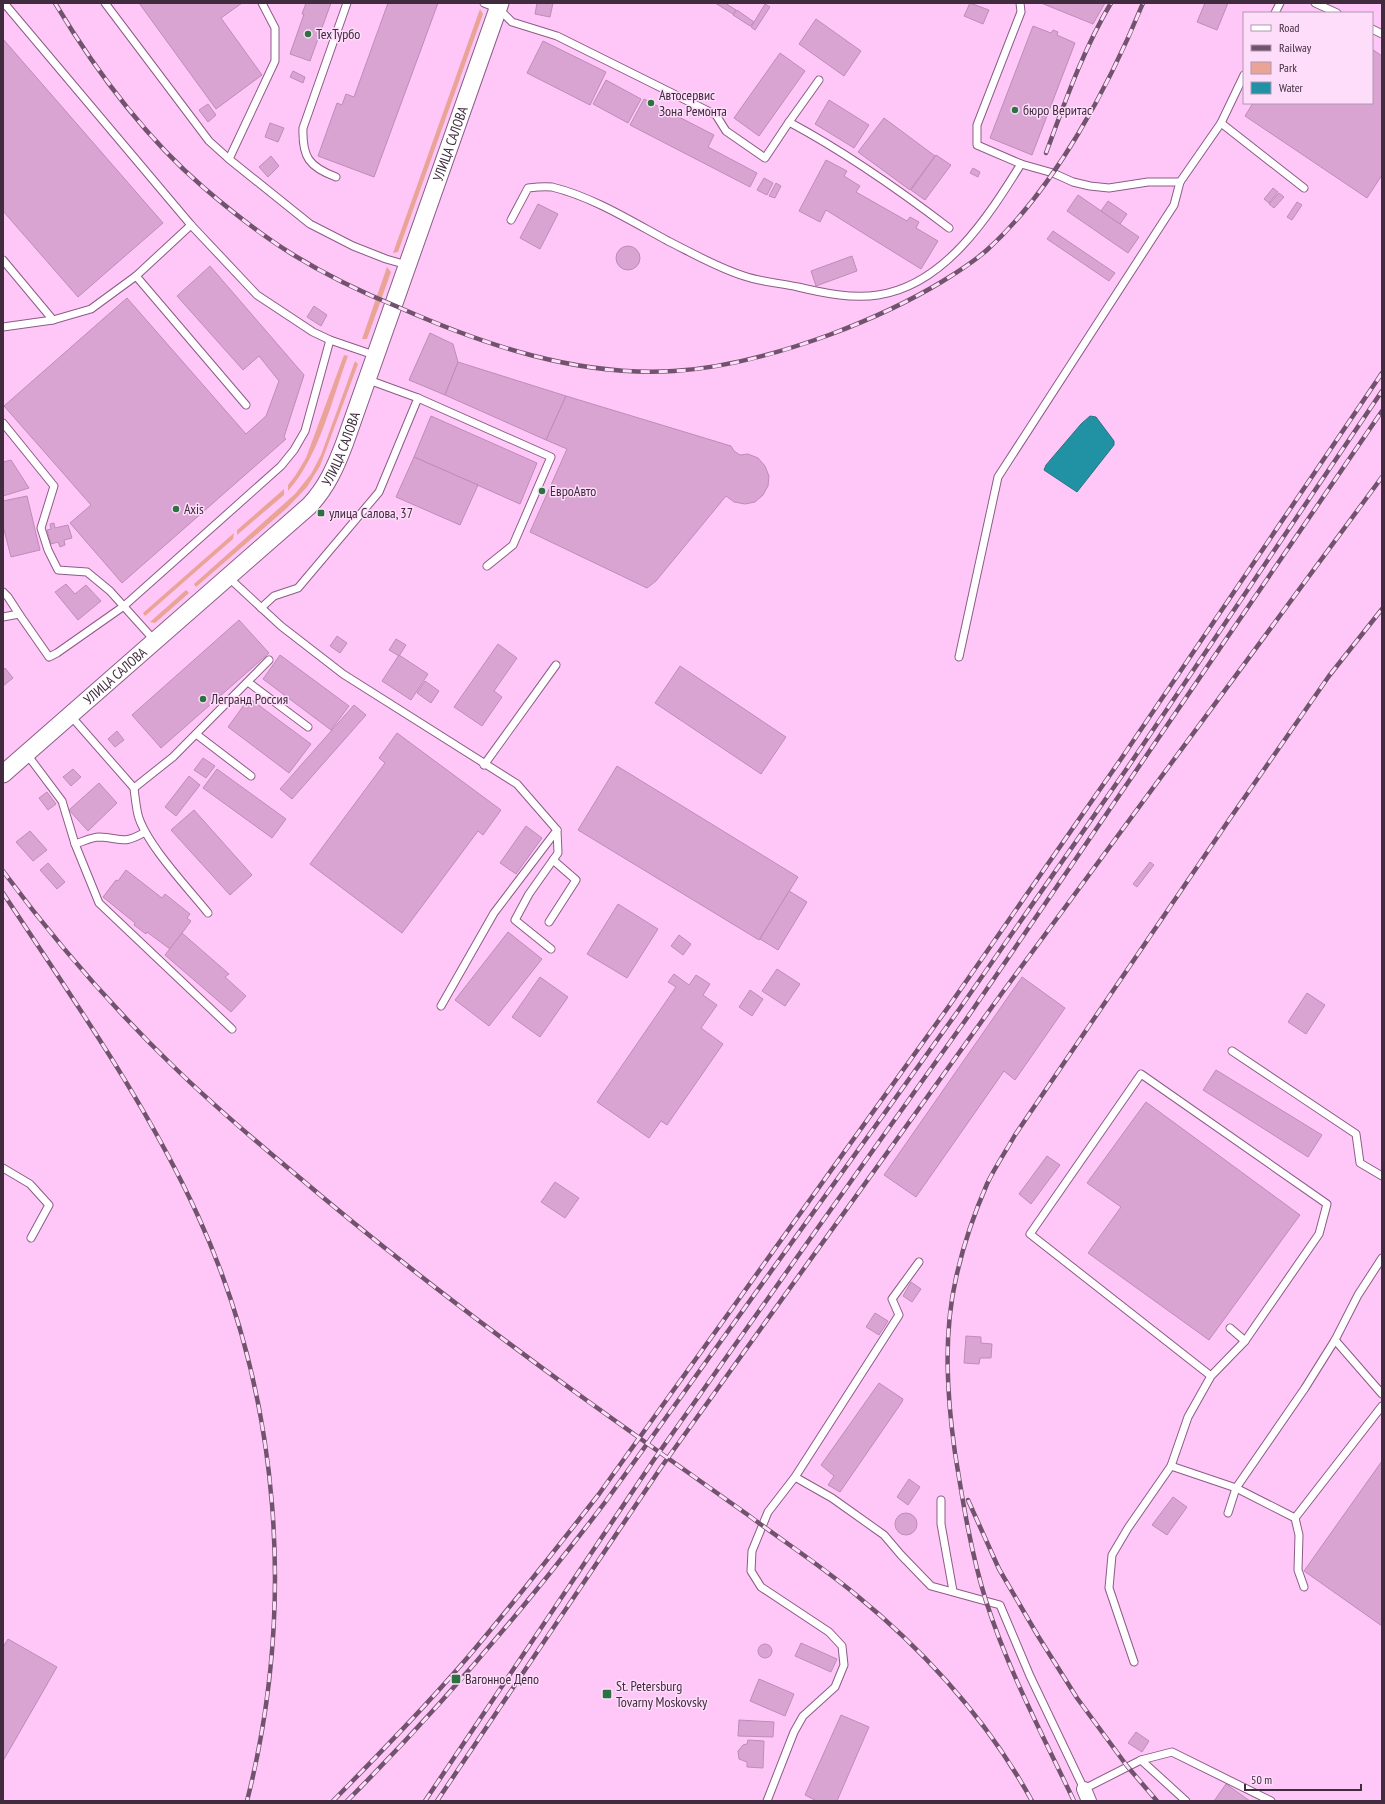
<svg xmlns="http://www.w3.org/2000/svg" width="1385" height="1804" viewBox="0 0 1385 1804" font-family="'PT Sans Narrow',sans-serif">
  <rect width="100%" height="100%" fill="#fec7f7"/>
  <g fill="#e9a497">
    <polygon points="480,9 483,14 398,252 393,253"/>
    <polygon points="387,267 391,272 367,339 362,339"/>
    <path d="M344 355 348 356C332 399 319 457 288 491V485L295 476 306 458Z"/>
    <polygon points="355,361 358,364 320,466 307,487 287,508 196,587 194,584 295,494 311,474 321,455"/>
    <polygon points="284,489 284,495 237,535 237,530"/>
    <polygon points="234,533 233,539 145,616 143,613"/>
    <polygon points="186,590 189,593 155,623 150,622"/>
  </g>
  <polygon fill="#2092a3" stroke="#2a7385" points="1090,416 1096,417 1114,441 1114,445 1077,492 1044,470 1046,465 1081,424"/>
  <g fill="#d9a4d2" stroke="#bf8bb9">
    <polygon points="139,3 242,3 221,18 262,75 216,109"/>
    <polygon points="306,3 331,3 310,61 290,54 304,14 302,14"/>
    <polygon points="388,3 438,3 374,177 318,156 337,103 342,105 346,94 354,97"/>
    <polygon points="537,3 553,3 550,17 535,14"/>
    <polygon points="715,3 725,3 736,10 733,14"/>
    <polygon points="970,3 989,10 983,24 964,16"/>
    <polygon points="1041,3 1105,3 1093,24"/>
    <polygon points="1205,3 1228,3 1217,30 1197,22"/>
    <polygon points="765,4 770,7 755,30 751,27"/>
    <polygon points="737,10 754,22 750,26 733,15"/>
    <polygon points="816,19 861,51 844,76 799,44"/>
    <polygon points="1033,26 1051,33 1053,30 1058,32 1057,35 1075,43 1032,155 990,138"/>
    <polygon points="3,39 163,223 78,297 3,211"/>
    <polygon points="543,41 606,72 590,105 527,73"/>
    <polygon points="1372,49 1382,56 1382,175 1367,198 1245,116 1253,103 1372,103"/>
    <polygon points="780,53 805,71 759,136 734,118"/>
    <polygon points="293,71 305,77 303,83 290,77"/>
    <polygon points="606,80 641,99 628,123 593,104"/>
    <polygon points="644,99 714,135 708,147 757,173 750,187 630,125"/>
    <polygon points="829,100 869,125 854,148 815,124"/>
    <polygon points="208,104 216,115 208,122 199,110"/>
    <polygon points="884,118 935,156 910,190 858,152"/>
    <polygon points="270,123 284,128 278,142 265,137"/>
    <polygon points="936,155 951,165 925,200 911,190"/>
    <polygon points="271,156 279,166 268,177 259,167"/>
    <polygon points="826,160 847,171 844,176 860,186 856,192 907,221 910,217 919,222 916,228 938,241 921,269 826,210 820,222 799,211"/>
    <polygon points="973,168 980,172 978,177 970,173"/>
    <polygon points="764,178 773,183 767,195 757,190"/>
    <polygon points="776,183 781,186 775,198 769,196"/>
    <polygon points="1273,188 1278,192 1269,203 1264,199"/>
    <polygon points="1279,193 1284,197 1274,208 1269,204"/>
    <polygon points="1078,195 1139,237 1128,253 1067,211"/>
    <polygon points="1108,201 1127,214 1120,224 1101,211"/>
    <polygon points="1297,202 1302,205 1292,220 1287,217"/>
    <polygon points="538,204 558,214 540,249 520,238"/>
    <polygon points="1053,231 1115,273 1109,281 1047,239"/>
    <circle cx="628" cy="258" r="12"/>
    <polygon points="852,256 857,271 816,286 811,271"/>
    <polygon points="210,266 304,375 284,437 286,439 122,583 70,523 91,505 4,406 127,298 246,434 266,416 279,381 259,356 243,370 177,296"/>
    <polygon points="314,306 327,315 321,326 307,317"/>
    <polygon points="430,333 453,344 458,362 445,395 409,380"/>
    <polygon points="458,362 566,396 546,440 445,395"/>
    <polygon points="566,396 731,446 734,451 740,455 748,454 758,458 765,466 769,476 768,486 763,495 755,502 745,504 734,502 726,496 656,581 647,588 530,532 567,449 546,440"/>
    <polygon points="431,416 537,463 520,504 414,457"/>
    <polygon points="414,457 478,485 460,525 396,497"/>
    <polygon points="11,460 29,488 3,496 3,462"/>
    <polygon points="27,496 40,550 11,557 3,526 3,501"/>
    <polygon points="54,523 55,528 68,525 72,538 64,540 65,545 60,547 58,542 51,544 47,530 51,529 50,524"/>
    <polygon points="66,584 75,594 86,585 101,601 78,620 55,592"/>
    <polygon points="239,620 269,653 161,748 132,715"/>
    <polygon points="337,636 347,643 340,653 330,646"/>
    <polygon points="396,639 406,645 399,656 389,650"/>
    <polygon points="498,644 517,658 494,691 502,697 482,726 454,707"/>
    <polygon points="280,655 349,706 331,730 263,679"/>
    <polygon points="399,655 428,674 411,700 382,681"/>
    <polygon points="680,666 786,737 761,774 655,703"/>
    <polygon points="5,668 13,678 3,686 3,670"/>
    <polygon points="425,681 439,691 431,703 417,693"/>
    <polygon points="249,698 311,744 289,773 228,727"/>
    <polygon points="354,705 366,715 292,799 280,789"/>
    <polygon points="117,731 124,740 115,747 108,739"/>
    <polygon points="397,733 501,810 483,835 478,831 402,933 310,864 385,763 379,758"/>
    <polygon points="203,758 215,766 206,778 194,770"/>
    <polygon points="617,766 798,877 759,940 578,830"/>
    <polygon points="73,769 81,777 71,786 63,777"/>
    <polygon points="217,769 286,819 272,838 203,788"/>
    <polygon points="189,776 200,785 176,816 165,807"/>
    <polygon points="99,783 117,803 88,831 69,810"/>
    <polygon points="47,792 56,804 48,810 39,798"/>
    <polygon points="194,810 252,875 230,895 171,830"/>
    <polygon points="526,826 542,838 516,874 500,863"/>
    <polygon points="30,831 47,850 33,861 16,842"/>
    <polygon points="1150,862 1154,865 1137,887 1133,884"/>
    <polygon points="48,863 65,882 57,889 40,870"/>
    <polygon points="126,870 162,898 165,894 190,914 187,918 191,921 170,949 147,932 146,934 134,925 135,923 103,897 116,880 118,881"/>
    <polygon points="789,891 807,902 778,950 760,939"/>
    <polygon points="618,904 658,929 627,978 587,954"/>
    <polygon points="508,932 542,959 489,1026 455,1000"/>
    <polygon points="182,933 229,974 225,977 246,996 231,1012 165,955"/>
    <polygon points="679,935 691,944 683,955 671,946"/>
    <polygon points="777,969 800,984 785,1006 762,991"/>
    <polygon points="674,974 689,985 696,975 710,984 703,995 717,1005 701,1028 723,1044 667,1125 661,1121 649,1138 597,1102 676,987 668,982"/>
    <polygon points="540,977 568,997 540,1037 512,1017"/>
    <polygon points="1022,977 1065,1008 1015,1080 1004,1071 916,1197 884,1175"/>
    <polygon points="750,990 763,999 752,1016 739,1007"/>
    <polygon points="1307,993 1325,1005 1306,1034 1288,1022"/>
    <polygon points="1216,1070 1322,1135 1308,1157 1203,1090"/>
    <polygon points="1146,1102 1300,1215 1209,1340 1088,1253 1121,1207 1087,1183"/>
    <polygon points="1047,1156 1060,1165 1031,1204 1019,1194"/>
    <polygon points="555,1182 579,1198 565,1218 541,1202"/>
    <polygon points="911,1282 921,1289 912,1302 903,1296"/>
    <polygon points="875,1313 888,1321 879,1335 866,1327"/>
    <polygon points="966,1336 981,1337 981,1343 992,1344 991,1358 980,1358 979,1364 964,1363"/>
    <polygon points="879,1383 903,1399 902,1402 840,1492 828,1485 834,1476 821,1465"/>
    <polygon points="1382,1461 1382,1626 1304,1571"/>
    <polygon points="909,1479 920,1487 908,1505 897,1497"/>
    <polygon points="1173,1497 1187,1507 1167,1535 1152,1525"/>
    <circle cx="906" cy="1524" r="11"/>
    <polygon points="8,1639 57,1667 3,1761 3,1647"/>
    <polygon points="801,1643 837,1659 831,1672 795,1656"/>
    <circle cx="765" cy="1651" r="7"/>
    <polygon points="759,1679 794,1694 785,1716 750,1701"/>
    <polygon points="841,1715 869,1727 837,1801 814,1801 815,1800 805,1795"/>
    <polygon points="739,1720 774,1722 773,1737 738,1736"/>
    <polygon points="1136,1732 1149,1741 1142,1752 1128,1743"/>
    <polygon points="748,1740 764,1741 763,1768 747,1767 747,1762 739,1759 738,1751 743,1745 747,1744"/>
    <polygon points="1226,1784 1250,1801 1214,1801"/>
  </g>
  <g fill="none" stroke-linecap="round" stroke-linejoin="round">
    <defs>
      <g id="service">
        <polyline points="4,3 191,225 257,295 313,332 330,340 374,355"/>
        <polyline points="105,3 209,141 229,159 310,224 353,246 386,259 407,265"/>
        <path d="M484 3 499 9 512 22 557 36 716 115 726 131 765 158 789 122C845 152 898 189 949 228"/>
        <polyline points="1020,3 1021,12 977,125 977,145 1021,164 1053,173 1073,182 1090,186 1109,188 1148,182 1180,182 1221,123 1244,75"/>
        <polyline points="1315,3 1337,13"/>
        <polyline points="1275,13 1280,3"/>
        <polyline points="1372,29 1382,34"/>
        <polyline points="789,122 819,80"/>
        <polyline points="1221,123 1304,188"/>
        <polyline points="229,159 275,61 275,28 262,3"/>
        <path d="M336 177C309 167 302 157 303 128L347 3"/>
        <path d="M511 220 528 188C536 187 545 186 552 187 593 197 631 221 668 241 692 253 718 268 744 276 761 282 780 283 798 287 823 293 852 299 878 295 945 285 988 217 1021 164"/>
        <polyline points="191,225 136,276 246,405"/>
        <polyline points="3,260 53,320 91,309 136,276"/>
        <polyline points="3,327 53,320"/>
        <polyline points="418,398 551,457 513,545 487,566"/>
        <polyline points="3,423 54,486 41,528 48,550 58,570 87,572 110,591 155,641"/>
        <polyline points="228,577 281,626 343,674 517,784 557,830 558,853 529,894 515,920 551,949"/>
        <polyline points="3,592 8,597 19,614"/>
        <polyline points="261,608 274,596 298,588 379,492 418,398 366,379"/>
        <polyline points="3,617 19,614 49,657 57,653 124,606 281,466 294,450 305,431 330,340"/>
        <polyline points="959,657 998,477 1174,205 1180,182"/>
        <polyline points="248,682 308,727"/>
        <polyline points="70,715 134,788 173,757 269,660"/>
        <polyline points="196,734 251,776"/>
        <polyline points="26,753 62,801 75,844 99,903 232,1029"/>
        <polyline points="484,765 556,665"/>
        <path d="M134 788C135 797 136 806 138 815 146 844 188 888 208 913"/>
        <path d="M75 844C82 842 92 837 99 837 122 838 123 845 145 832"/>
        <polyline points="549,922 576,880 553,860"/>
        <polyline points="441,1006 494,913 557,830"/>
        <polyline points="1232,1051 1356,1134 1360,1163 1382,1176"/>
        <polyline points="3,1168 30,1184 49,1205 31,1238"/>
        <polyline points="1230,1328 1245,1341"/>
        <polyline points="1335,1340 1382,1394"/>
        <polyline points="1171,1466 1236,1488 1295,1518"/>
        <polyline points="795,1477 832,1498 884,1535 901,1555 931,1586 1000,1605 1030,1676 1084,1789 1141,1760 1186,1801"/>
        <polyline points="941,1500 941,1524 953,1591"/>
        <polyline points="1228,1513 1236,1488 1305,1388 1335,1340 1358,1295 1382,1258"/>
        <polyline points="1304,1587 1298,1570 1299,1535 1295,1518 1382,1406"/>
        <polyline points="1134,1662 1109,1588 1112,1555 1128,1528 1171,1466 1188,1417 1211,1376 1245,1341 1319,1234 1327,1204 1141,1074 1030,1234 1211,1376"/>
        <polyline points="1141,1760 1172,1752 1271,1801"/>
        <polyline points="767,1801 794,1732 803,1716 835,1687 844,1665 842,1646 829,1632 761,1587 751,1571 752,1551 768,1512 795,1477 899,1315 892,1299 919,1262"/>
      </g>
      <polyline id="minor" points="1084,1789 1089,1801"/>
      <g id="tertiary">
        <path id="s1" d="M3 774 309 506C327 487 336 466 345 442L500 3"/>
      </g>
    </defs>
    <use href="#service" stroke="#8c5c87" stroke-width="9"/>
    <use href="#minor" stroke="#8c5c87" stroke-width="16"/>
    <use href="#tertiary" stroke="#8c5c87" stroke-width="19"/>
    <use href="#service" stroke="#fff" stroke-width="7"/>
    <use href="#minor" stroke="#fff" stroke-width="14"/>
    <use href="#tertiary" stroke="#fff" stroke-width="17"/>
    <defs>
      <g id="rail">
        <path d="M55 3C94 68 145 137 203 187 231 211 261 235 292 254 326 275 361 292 398 307 484 345 578 377 674 371 727 368 779 353 829 335 869 320 907 303 943 281 959 271 974 262 988 249 1055 188 1109 86 1143 3"/>
        <path d="M1046 153C1065 102 1083 50 1111 3"/>
        <path d="M3 871C54 940 111 1006 173 1066 212 1104 253 1139 294 1173 383 1249 476 1320 571 1389 629 1431 689 1473 748 1515 783 1541 821 1566 855 1594 926 1652 988 1721 1032 1801"/>
        <path d="M3 893C72 998 146 1102 198 1216 281 1398 296 1608 247 1801"/>
        <polyline points="968,1500 999,1569 1038,1636 1077,1698 1127,1766 1157,1801"/>
        <path d="M333 1801C379 1754 425 1707 468 1657 513 1604 556 1549 599 1494L949 1006 1121 759 1382 373"/>
        <path d="M347 1801C441 1707 526 1607 606 1501L958 1011 1130 764 1382 391"/>
        <polyline points="425,1801 653,1461 817,1229 967,1018 1382,411"/>
        <polyline points="437,1801 662,1466 1002,993 1382,477"/>
        <path d="M1074 1801C1043 1736 1008 1670 986 1601 971 1553 963 1503 955 1453 947 1396 943 1335 956 1278 963 1246 974 1214 987 1184 995 1167 1006 1151 1015 1135L1231 817 1329 676 1382 609"/>
      </g>
    </defs>
    <use href="#rail" stroke="#71536e" stroke-width="4.5"/>
    <use href="#rail" stroke="#feddfa" stroke-width="3" stroke-dasharray="9" stroke-linecap="butt"/>
  </g>
  <g fill="#2a7341" stroke="#feddfa" stroke-width="1.5">
    <circle cx="308" cy="34" r="4"/>
    <circle cx="651" cy="103" r="4"/>
    <circle cx="1015" cy="110" r="4"/>
    <circle cx="542" cy="491" r="4"/>
    <circle cx="176" cy="509" r="4"/>
    <rect x="317" y="509" width="8" height="8" rx="2"/>
    <circle cx="203" cy="699" r="4"/>
    <rect x="451" y="1674" width="10" height="10" rx="2"/>
    <rect x="602" y="1689" width="10" height="10" rx="2"/>
  </g>
  <g text-anchor="middle" dominant-baseline="central" stroke-width="3" stroke-linejoin="round" paint-order="stroke">
    <g font-size="14" fill="#412c3f" stroke="#feddfa" text-anchor="start">
      <text x="316" y="34">ТехТурбо</text>
      <text x="659" y="95">Автосервис<tspan x="659" dy="16">Зона Ремонта</tspan></text>
      <text x="1023" y="110">бюро Веритас</text>
      <text x="550" y="491">ЕвроАвто</text>
      <text x="184" y="509">Axis</text>
      <text x="329" y="513">улица Салова, 37</text>
      <text x="211" y="699">Легранд Россия</text>
      <text x="465" y="1679">Вагонное Депо</text>
      <text x="616" y="1686">St. Petersburg<tspan x="616" dy="16">Tovarny Moskovsky</tspan></text>
    </g>
    <g font-size="14" fill="#412c3f" stroke="#feddfa">
      <text stroke="none"><textPath href="#s1" startOffset="797">УЛИЦА САЛОВА</textPath></text>
      <text stroke="none"><textPath href="#s1" startOffset="473">УЛИЦА САЛОВА</textPath></text>
      <text stroke="none"><textPath href="#s1" startOffset="149">УЛИЦА САЛОВА</textPath></text>
    </g>
  </g>
  <rect width="1385" height="1804" fill="none" stroke="#412c3f" stroke-width="8"/>
  <rect x="1243" y="12" width="130" height="92" fill="#feddfa" stroke="#b296af"/>
  <rect x="1251" y="25" width="20" height="6" fill="#ffffff" stroke="#b296af"/>
  <text x="1279" y="32" font-size="12" fill="#412c3f">Road</text>
  <rect x="1251" y="45" width="20" height="6" fill="#71536e" stroke="#b296af"/>
  <text x="1279" y="52" font-size="12" fill="#412c3f">Railway</text>
  <rect x="1251" y="62" width="20" height="12" fill="#e9a497" stroke="#b296af"/>
  <text x="1279" y="72" font-size="12" fill="#412c3f">Park</text>
  <rect x="1251" y="82" width="20" height="12" fill="#2092a3" stroke="#b296af"/>
  <text x="1279" y="92" font-size="12" fill="#412c3f">Water</text>
  <path d="M1245 1784v6h116v-6" fill="none" stroke="#412c3f" stroke-width="2"/>
  <text x="1251" y="1784" font-size="12" fill="#412c3f" stroke="#feddfa" stroke-width="3" paint-order="stroke">50 m</text>
</svg>
